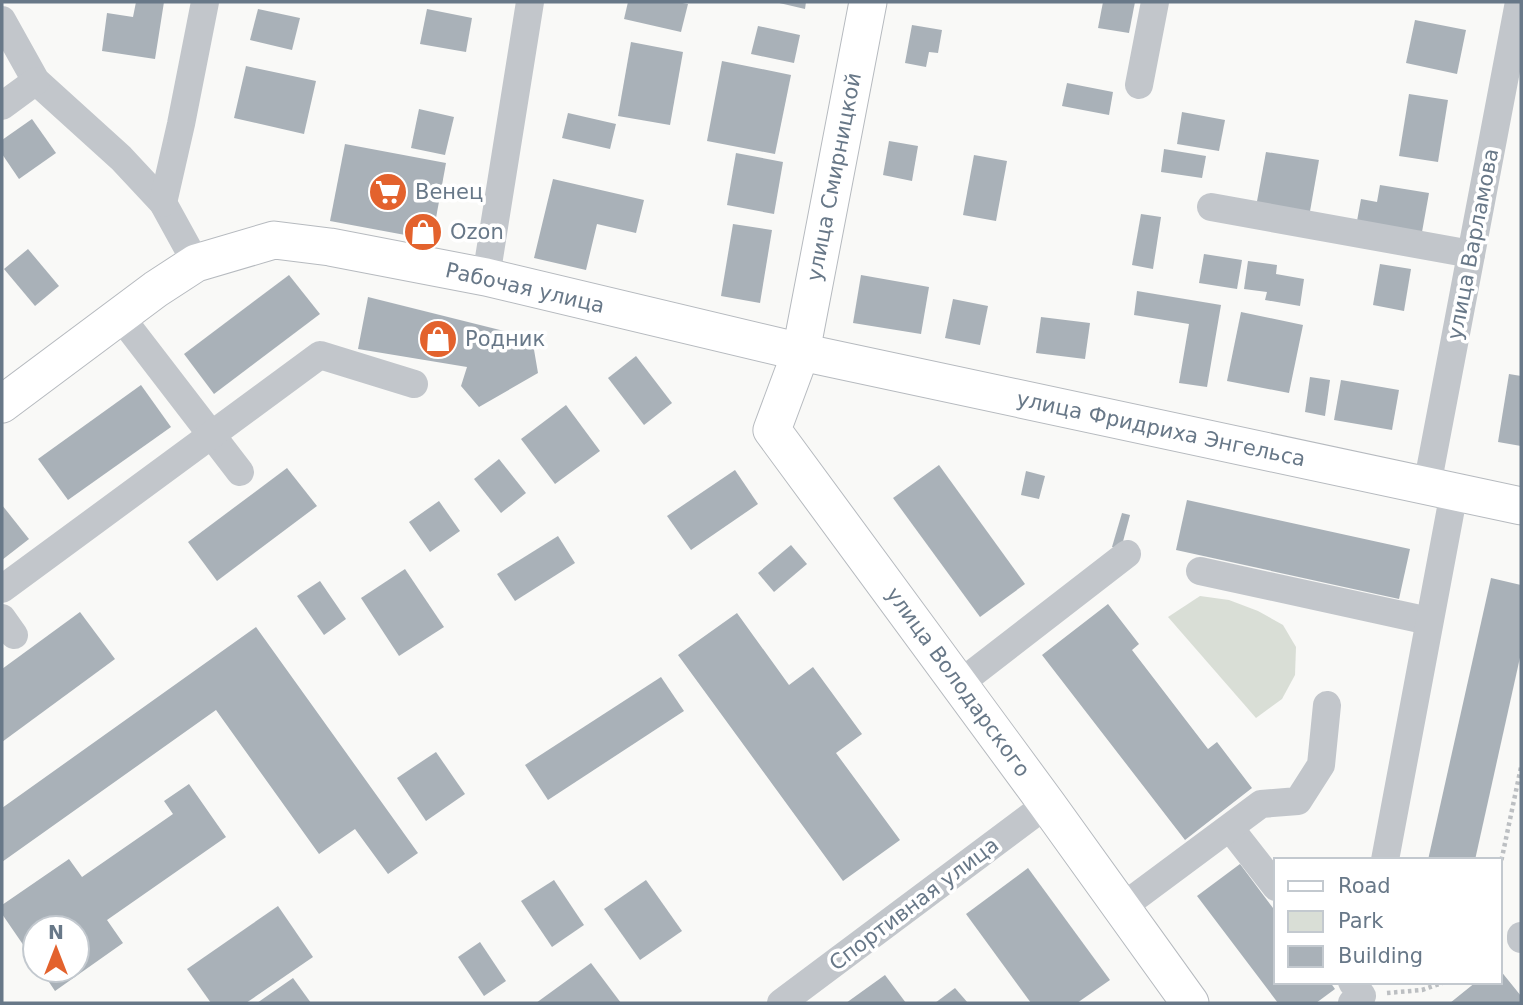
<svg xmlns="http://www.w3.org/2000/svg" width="1523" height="1005" viewBox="0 0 1523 1005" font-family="'DejaVu Sans',sans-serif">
  <rect width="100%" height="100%" fill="#f9f9f7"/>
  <polygon fill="#d9ded6" points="1200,596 1229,600 1258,611 1283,625 1296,647 1295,675 1282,699 1256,718 1168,617"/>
  <g fill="#a9b1b8">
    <polygon points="136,2 164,2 155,59 102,51 107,13 133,17"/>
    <polygon points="628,2 677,2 688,4 681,32 624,19"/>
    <polygon points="775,2 806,2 805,9"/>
    <polygon points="1103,2 1135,2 1129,33 1098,28"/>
    <polygon points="258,9 300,18 292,50 250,40"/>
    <polygon points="427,9 472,18 466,52 420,44"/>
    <polygon points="1415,20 1466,30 1457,74 1406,63"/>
    <polygon points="912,25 942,30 938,53 929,52 926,67 905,63"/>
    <polygon points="758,26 800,35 794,63 751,54"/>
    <polygon points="631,42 683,52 670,125 618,116"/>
    <polygon points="722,61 791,75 775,154 707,141"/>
    <polygon points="246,66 316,81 304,134 234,118"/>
    <polygon points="1067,83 1113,92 1109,115 1062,106"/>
    <polygon points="1409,94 1448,100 1438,162 1399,156"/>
    <polygon points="419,109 454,117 445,155 411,148"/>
    <polygon points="1182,112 1225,120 1219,151 1177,144"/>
    <polygon points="568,113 616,124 610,149 562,138"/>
    <polygon points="32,119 56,153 19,179 2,154 2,140"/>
    <polygon points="889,141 918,146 912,181 883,175"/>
    <polygon points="345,144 446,163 432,240 330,221"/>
    <polygon points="1164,149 1206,156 1202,178 1161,172"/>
    <polygon points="1266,152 1319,160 1309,217 1256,207"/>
    <polygon points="736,153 783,162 774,214 727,205"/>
    <polygon points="974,155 1007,161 996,221 963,215"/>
    <polygon points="553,179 644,200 636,233 597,224 586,270 534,258"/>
    <polygon points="1380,185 1429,193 1422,232 1357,221 1361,199 1377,202"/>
    <polygon points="1141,214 1161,217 1153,269 1132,265"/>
    <polygon points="733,224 772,230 760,303 721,296"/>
    <polygon points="28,249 59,286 35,306 4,269"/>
    <polygon points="1204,254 1242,260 1237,289 1199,283"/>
    <polygon points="1248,261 1277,265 1276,274 1304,279 1300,306 1265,300 1267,292 1244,289"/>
    <polygon points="1380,264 1411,269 1404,311 1373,305"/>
    <polygon points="289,275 320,314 214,394 184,354"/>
    <polygon points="861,275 929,287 921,334 853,323"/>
    <polygon points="1137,291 1221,305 1207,387 1179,383 1189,324 1134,315"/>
    <polygon points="368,297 532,338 538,373 479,407 461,386 467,367 358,349"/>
    <polygon points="953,299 988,306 980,345 945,338"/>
    <polygon points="1241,312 1303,325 1289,393 1227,381"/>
    <polygon points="1041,317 1090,323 1085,359 1036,353"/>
    <polygon points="636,356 672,403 644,425 608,378"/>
    <polygon points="1509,374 1521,376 1521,446 1498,442"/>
    <polygon points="1310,377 1330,380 1325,416 1305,412"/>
    <polygon points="1341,380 1399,390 1392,430 1334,420"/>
    <polygon points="141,385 171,427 68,500 38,459"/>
    <polygon points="566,405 600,451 555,484 521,439"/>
    <polygon points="499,459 526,493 501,513 474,479"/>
    <polygon points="939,465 1025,584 980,617 893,498"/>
    <polygon points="287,468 317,506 217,581 188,542"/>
    <polygon points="735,470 758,504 691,550 667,516"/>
    <polygon points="1026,471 1045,476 1039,499 1021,495"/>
    <polygon points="1187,500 1410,549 1399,599 1176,550"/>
    <polygon points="439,501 460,531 430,552 409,522"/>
    <polygon points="2,505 29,539 2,560"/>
    <polygon points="1122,513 1130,515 1121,549 1112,547"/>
    <polygon points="558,536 575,563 515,601 497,574"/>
    <polygon points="791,545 807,564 774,592 758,573"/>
    <polygon points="405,569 444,627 399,656 361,598"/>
    <polygon points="1491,578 1521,585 1521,653 1475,860 1428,860"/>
    <polygon points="320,581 346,619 324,635 297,596"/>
    <polygon points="1108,604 1139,644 1132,650 1208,749 1217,742 1252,788 1185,840 1042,655"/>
    <polygon points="80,612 115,659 2,742 2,669"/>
    <polygon points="737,613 789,685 813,667 862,734 836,753 900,840 843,881 678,655"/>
    <polygon points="256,627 418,853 388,874 355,829 319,854 216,710 2,862 2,808"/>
    <polygon points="661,677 684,711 548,800 525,765"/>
    <polygon points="436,752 465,794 426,821 397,778"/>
    <polygon points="189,784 226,837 107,920 123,943 55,991 41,970 77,970 77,928 35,928 35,962 2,914 2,905 69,859 82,877 173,814 164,801"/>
    <polygon points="1240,864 1276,912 1276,982 1330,982 1335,989 1316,1003 1278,1003 1197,896"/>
    <polygon points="1028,868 1110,980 1077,1003 1031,1003 966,914"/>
    <polygon points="554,880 584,925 552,947 521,901"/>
    <polygon points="646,880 682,931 640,960 604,909"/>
    <polygon points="278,906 313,957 246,1003 211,1003 187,969"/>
    <polygon points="480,942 506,981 484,996 458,957"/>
    <polygon points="591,963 621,1003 536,1003"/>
    <polygon points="1500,970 1521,996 1521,1003 1450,1003 1476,982 1500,982"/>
    <polygon points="885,975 906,1003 846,1003"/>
    <polygon points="293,978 311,1003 257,1003"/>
    <polygon points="955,988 968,1003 935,1003"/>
  </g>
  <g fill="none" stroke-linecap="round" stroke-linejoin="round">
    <defs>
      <g id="major">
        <polyline points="868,2 801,352 772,430 1047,804 1190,1003"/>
        <polyline points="2,404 156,289 196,263 274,240 330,247 486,277 801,352 1521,506"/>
      </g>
    </defs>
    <use href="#major" stroke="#b6babf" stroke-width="39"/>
    <g stroke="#bcbfc2" stroke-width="4.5" stroke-dasharray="3.5 3.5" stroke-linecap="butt">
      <polyline points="1500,867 1521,767"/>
      <polyline points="1387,993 1422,990 1445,982"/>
    </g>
    <g stroke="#c2c6cb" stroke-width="28">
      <polyline points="2,20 36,81 121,158 163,203 196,263"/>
      <polyline points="1139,85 1155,2"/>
      <polyline points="2,106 36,81"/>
      <polyline points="163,203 181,124 205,2"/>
      <polyline points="1211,207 1471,254"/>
      <polyline points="486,277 530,2"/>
      <polyline points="120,316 240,472"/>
      <polyline points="1427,486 1519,2"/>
      <polyline points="1200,571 1429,621"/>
      <polyline points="2,589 320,355 414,384"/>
      <polyline points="2,618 14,635"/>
      <polyline points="959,684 1127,554"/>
      <polyline points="1230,828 1276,887"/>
      <polyline points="1385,860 1454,492"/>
      <polyline points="1121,908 1261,804 1298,801 1321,765 1327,705"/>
      <polyline points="1521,936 1521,939"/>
      <polyline points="1352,982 1362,996 1352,1003"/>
      <polyline points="781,1003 1047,804"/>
    </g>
    <use href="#major" stroke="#fff" stroke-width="37"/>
  </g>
  <defs>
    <symbol id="supermarket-disc" viewBox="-11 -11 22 22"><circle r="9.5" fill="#e3622d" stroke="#fff"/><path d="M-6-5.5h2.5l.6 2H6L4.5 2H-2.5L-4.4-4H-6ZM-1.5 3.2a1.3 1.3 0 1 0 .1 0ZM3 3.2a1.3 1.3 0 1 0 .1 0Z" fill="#fff"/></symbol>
    <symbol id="shop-disc" viewBox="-11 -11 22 22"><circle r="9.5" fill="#e3622d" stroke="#fff"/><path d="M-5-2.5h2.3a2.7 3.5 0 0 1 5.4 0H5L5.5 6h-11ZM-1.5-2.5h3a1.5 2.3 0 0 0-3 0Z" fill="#fff"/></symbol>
  </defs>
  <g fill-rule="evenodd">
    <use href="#supermarket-disc" x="366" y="170" width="44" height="44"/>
    <use href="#shop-disc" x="401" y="210" width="44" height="44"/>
    <use href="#shop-disc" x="416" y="317" width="44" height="44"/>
  </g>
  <g text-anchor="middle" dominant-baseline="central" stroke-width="7" stroke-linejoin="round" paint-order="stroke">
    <g font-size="21" fill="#687888" stroke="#fff">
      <text transform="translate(834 177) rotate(-79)">улица Смирницкой</text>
      <text transform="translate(1473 244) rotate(-79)">улица Варламова</text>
      <text transform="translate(525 288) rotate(13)">Рабочая улица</text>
      <text transform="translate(1161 429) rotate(12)">улица Фридриха Энгельса</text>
      <text transform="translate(958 682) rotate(54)">улица Володарского</text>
      <text transform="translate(914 904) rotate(-37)">Спортивная улица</text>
    </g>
    <g font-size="21" fill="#687888" stroke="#fff" text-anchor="start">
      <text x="415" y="192">Венец</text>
      <text x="450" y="232">Ozon</text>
      <text x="465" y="339">Родник</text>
    </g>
  </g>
  <rect width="1523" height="1005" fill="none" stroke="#687888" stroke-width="7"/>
  <rect x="1274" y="858" width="228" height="126" fill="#ffffff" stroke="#c3c9cf" stroke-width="2"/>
  <rect x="1288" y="881" width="35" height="10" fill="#ffffff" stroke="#c3c9cf" stroke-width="2"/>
  <text x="1338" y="893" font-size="21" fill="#687888">Road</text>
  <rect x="1288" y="911" width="35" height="21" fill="#d9ded6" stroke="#c3c9cf" stroke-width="2"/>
  <text x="1338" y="928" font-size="21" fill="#687888">Park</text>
  <rect x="1288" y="946" width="35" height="21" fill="#a9b1b8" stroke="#c3c9cf" stroke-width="2"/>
  <text x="1338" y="963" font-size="21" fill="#687888">Building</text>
  <g transform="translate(56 949)"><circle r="33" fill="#ffffff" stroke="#c3c9cf" stroke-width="2"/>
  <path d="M0-5L12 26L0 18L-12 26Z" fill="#e3622d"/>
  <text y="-10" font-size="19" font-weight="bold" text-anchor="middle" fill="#687888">N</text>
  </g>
</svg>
